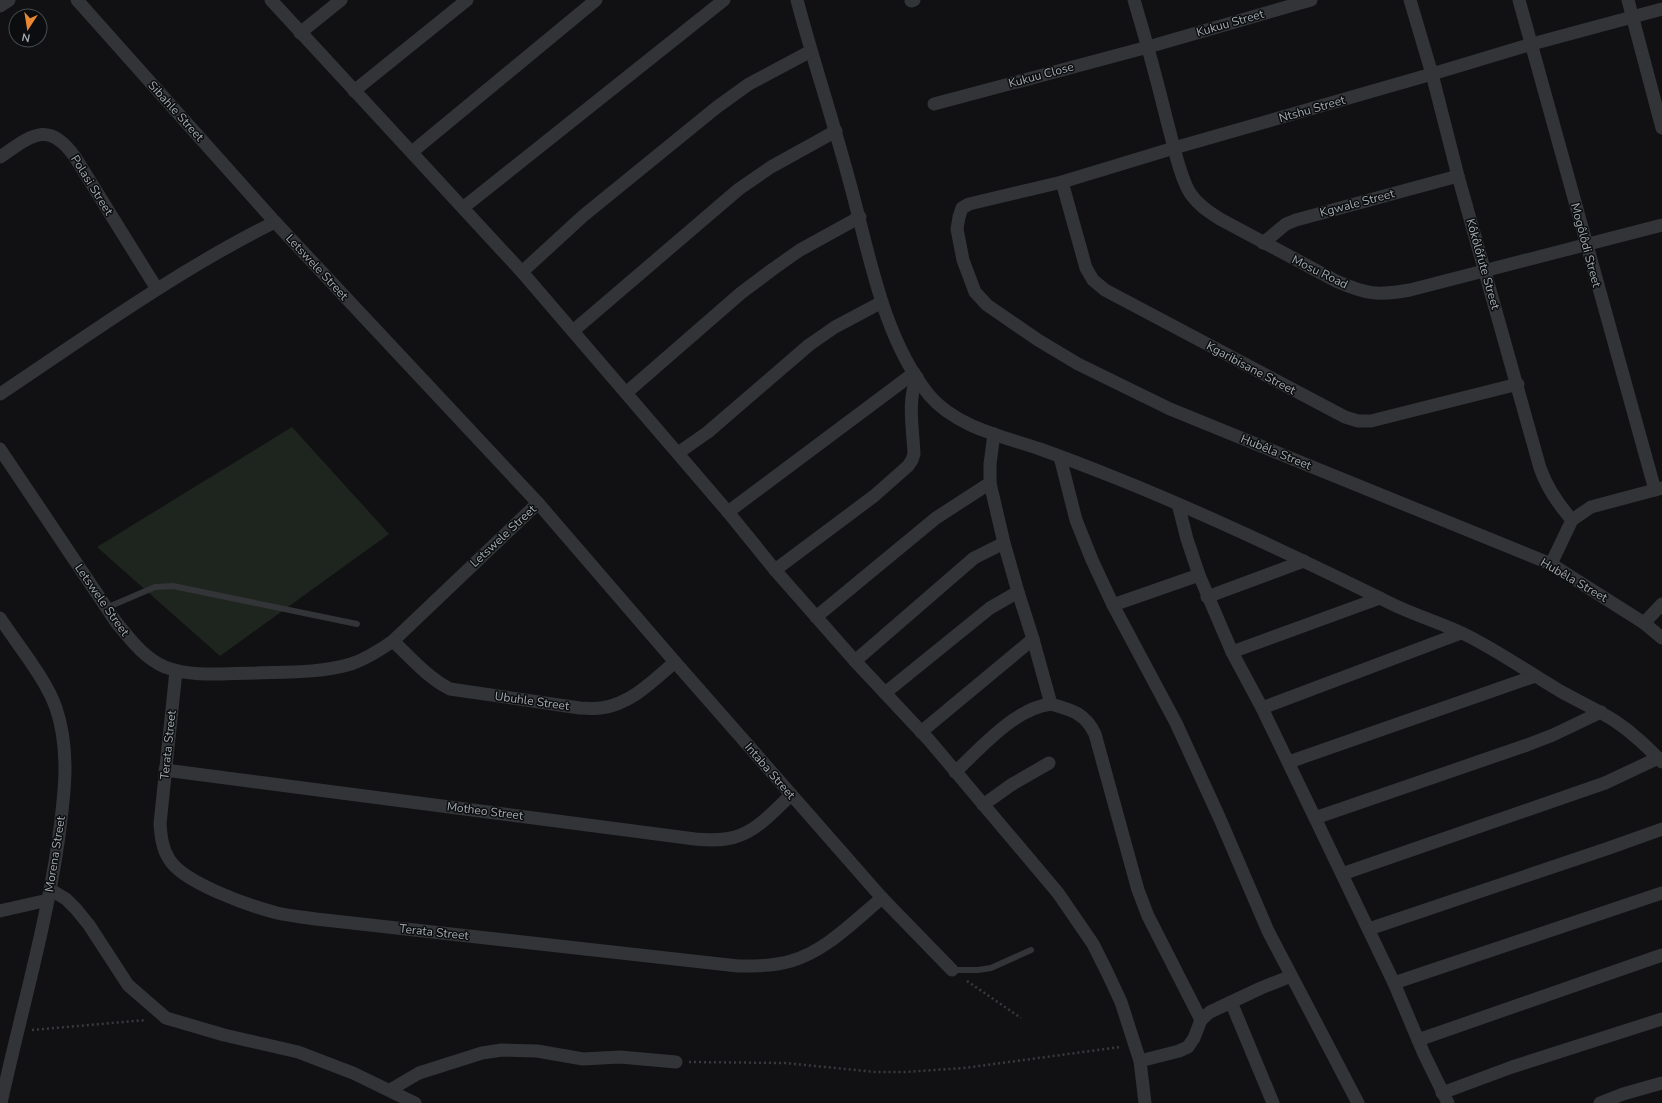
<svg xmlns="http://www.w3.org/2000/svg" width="1662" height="1103" viewBox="0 0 1662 1103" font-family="'Nunito Sans',sans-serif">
  <rect width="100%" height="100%" fill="#111113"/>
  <polygon fill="#1e251e" points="292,427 389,534 220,656 97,547"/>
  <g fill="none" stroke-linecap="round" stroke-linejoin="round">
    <g stroke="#383b3e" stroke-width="2.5" stroke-dasharray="2 3" stroke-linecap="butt">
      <polyline points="967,981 1021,1018"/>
      <polyline points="32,1030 146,1020"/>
      <polyline points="689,1062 785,1063 875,1072 905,1072 964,1068 1120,1047"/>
    </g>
    <g stroke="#323437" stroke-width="6">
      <polyline points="106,608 155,587 173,586 357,624"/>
      <polyline points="952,970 978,970 991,968 1031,950"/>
    </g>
    <g stroke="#323437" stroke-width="13">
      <polyline points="77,0 275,222 538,503 675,662 882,898 952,970"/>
      <polyline points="271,0 522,272 728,512 775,570 855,661 929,740 1058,893 1093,944 1107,972 1121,1002 1140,1061 1145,1103"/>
      <path d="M797 0C813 60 833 120 849 180 869 251 882 337 929 395 956 427 1002 436 1040 449 1065 458 1091 468 1116 478 1211 516 1303 560 1394 605 1417 616 1441 623 1464 634 1497 650 1528 672 1560 691 1578 701 1598 710 1615 721 1633 733 1647 747 1662 762"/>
      <path d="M1134 0C1146 40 1157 80 1167 121 1173 142 1179 175 1190 193 1198 205 1209 212 1220 219L1336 281C1366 294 1377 296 1410 290L1662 225"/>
      <path d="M1410 0 1432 74 1458 176 1540 468C1547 488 1558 504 1572 520"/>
      <polyline points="1519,0 1655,490"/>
      <polyline points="1628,0 1662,128"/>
      <polyline points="911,1 914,0"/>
      <polyline points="0,6 9,0"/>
      <polyline points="1662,9 1532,44 1432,74 1174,148 1062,182 969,204 962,208 959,217 957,229 963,260 975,292 987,305 1038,340 1078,364 1170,409 1551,564 1644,623 1662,638"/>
      <polyline points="300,33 341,0"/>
      <polyline points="354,91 467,0"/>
      <polyline points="934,104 1148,47 1311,0"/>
      <polyline points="412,152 596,0"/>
      <path d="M0 157C31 136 48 119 75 157L157 289"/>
      <polyline points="1062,182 1086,268 1093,280 1105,290 1345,417 1358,421 1371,421 1518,384"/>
      <polyline points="464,207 724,0"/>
      <polyline points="1263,243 1286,224 1296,220 1458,176"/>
      <polyline points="522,272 583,216 717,107 749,84 811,51"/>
      <polyline points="573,331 739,189 771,167 836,131"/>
      <polyline points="626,393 741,293 773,269 800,250 860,217"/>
      <path d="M0 394C90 334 178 270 275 222"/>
      <path d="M0 449 116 622C130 639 144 658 165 667 193 678 227 673 256 673 287 672 321 673 351 664 366 659 380 650 393 641L538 503"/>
      <polyline points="678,453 708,432 809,345 835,327 882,302"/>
      <polyline points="1060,457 1076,520 1092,560 1113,605 1176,723 1220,819 1268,931 1358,1103"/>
      <path d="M990 483 1004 543 1018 592 1033 639 1051 704C1072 710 1085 713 1095 734L1138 890 1148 916 1201 1020"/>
      <polyline points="1178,504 1187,539 1199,575 1232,652 1262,708 1315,818 1394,983 1424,1054 1448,1103"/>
      <polyline points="728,512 914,373"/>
      <polyline points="1551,564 1572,520 1591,507 1662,488"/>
      <path d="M775 570 874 496 908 466 912 460 914 454C913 429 907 401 917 377"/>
      <polyline points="1207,597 1304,561"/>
      <polyline points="1113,605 1199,575"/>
      <polyline points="816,617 936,518 990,483 990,464 994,434"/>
      <path d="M0 618C17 644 46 679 56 708 71 752 64 798 58 843 45 931 20 1016 1 1103"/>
      <polyline points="1644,623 1662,604"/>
      <path d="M393 641C411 658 428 678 450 689L580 708C587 708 595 709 601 708 631 704 653 681 675 662"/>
      <polyline points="1232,652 1380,598"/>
      <polyline points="855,661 974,558 1004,543"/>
      <path d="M176 671 160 824C161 836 162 848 169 859 183 883 250 906 277 913 290 916 303 917 316 919L738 966C756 966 774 966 791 961 826 951 854 921 882 898"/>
      <polyline points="885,693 990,608 1018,592"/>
      <polyline points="1262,708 1461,633"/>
      <polyline points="921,732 1033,639"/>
      <polyline points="1289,762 1535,676"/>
      <path d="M165 770 695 839C708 840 722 841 735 837 757 831 774 811 791 795"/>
      <path d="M955 772C981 748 1015 708 1051 704"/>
      <polyline points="983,805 1011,785 1049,763"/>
      <polyline points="1315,818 1527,745 1553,735 1601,712"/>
      <polyline points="1342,874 1605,783 1658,758"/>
      <polyline points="51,890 66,899 76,909 89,925 128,985 166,1018 224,1035 298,1052 353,1073 415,1103"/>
      <polyline points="0,911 48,900"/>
      <polyline points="1369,929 1609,848 1662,829"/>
      <polyline points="1394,983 1662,893"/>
      <polyline points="1231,1002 1273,1103"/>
      <polyline points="1418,1040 1662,955"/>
      <polyline points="1140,1061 1179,1051 1188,1047 1194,1038 1201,1020 1210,1012 1261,988 1291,976"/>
      <polyline points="390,1090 419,1073 482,1053 502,1050 537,1051 583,1059 620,1057 676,1062"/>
      <polyline points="1442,1093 1512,1067 1662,1019"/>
      <polyline points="1600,1103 1623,1094 1662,1083"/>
    </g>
  </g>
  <g text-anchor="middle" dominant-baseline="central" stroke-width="3" stroke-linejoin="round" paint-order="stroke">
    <g font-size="12" fill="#a3abb3" stroke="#0c0d0e">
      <text transform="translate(1230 23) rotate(-16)">Kukuu Street</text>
      <text transform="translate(1041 75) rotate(-15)">Kukuu Close</text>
      <text transform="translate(1312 109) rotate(-16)">Ntshu Street</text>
      <text transform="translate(176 111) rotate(48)">Sibahle Street</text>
      <text transform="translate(92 185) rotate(58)">Polasi Street</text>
      <text transform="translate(1357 203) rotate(-15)">Kgwale Street</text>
      <text transform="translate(1586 245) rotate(75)">Mogôlôdi Street</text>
      <text transform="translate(1483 264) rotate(74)">Kôkôlôfute Street</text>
      <text transform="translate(317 267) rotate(47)">Letswele Street</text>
      <text transform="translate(1320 272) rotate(26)">Mosu Road</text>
      <text transform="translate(1251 368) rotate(28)">Kgaribisane Street</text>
      <text transform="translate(1276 452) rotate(22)">Hubêla Street</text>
      <text transform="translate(503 536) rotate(-43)">Letswele Street</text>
      <text transform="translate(1574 580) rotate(30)">Hubêla Street</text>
      <text transform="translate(102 600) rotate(55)">Letswele Street</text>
      <text transform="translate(532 701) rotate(8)">Ubuhle Street</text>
      <text transform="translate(168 745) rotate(-84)">Terata Street</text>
      <text transform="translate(770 771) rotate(49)">Intaba Street</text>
      <text transform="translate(485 811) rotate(7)">Motheo Street</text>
      <text transform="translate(55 854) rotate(-81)">Morena Street</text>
      <text transform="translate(434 932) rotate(6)">Terata Street</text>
    </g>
  </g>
  <g transform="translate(28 28) rotate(192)"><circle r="19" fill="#0c0d0e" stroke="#484c50"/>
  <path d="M0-3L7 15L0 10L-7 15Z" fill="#e98833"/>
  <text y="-6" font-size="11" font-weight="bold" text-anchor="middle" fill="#a3abb3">N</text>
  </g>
</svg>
